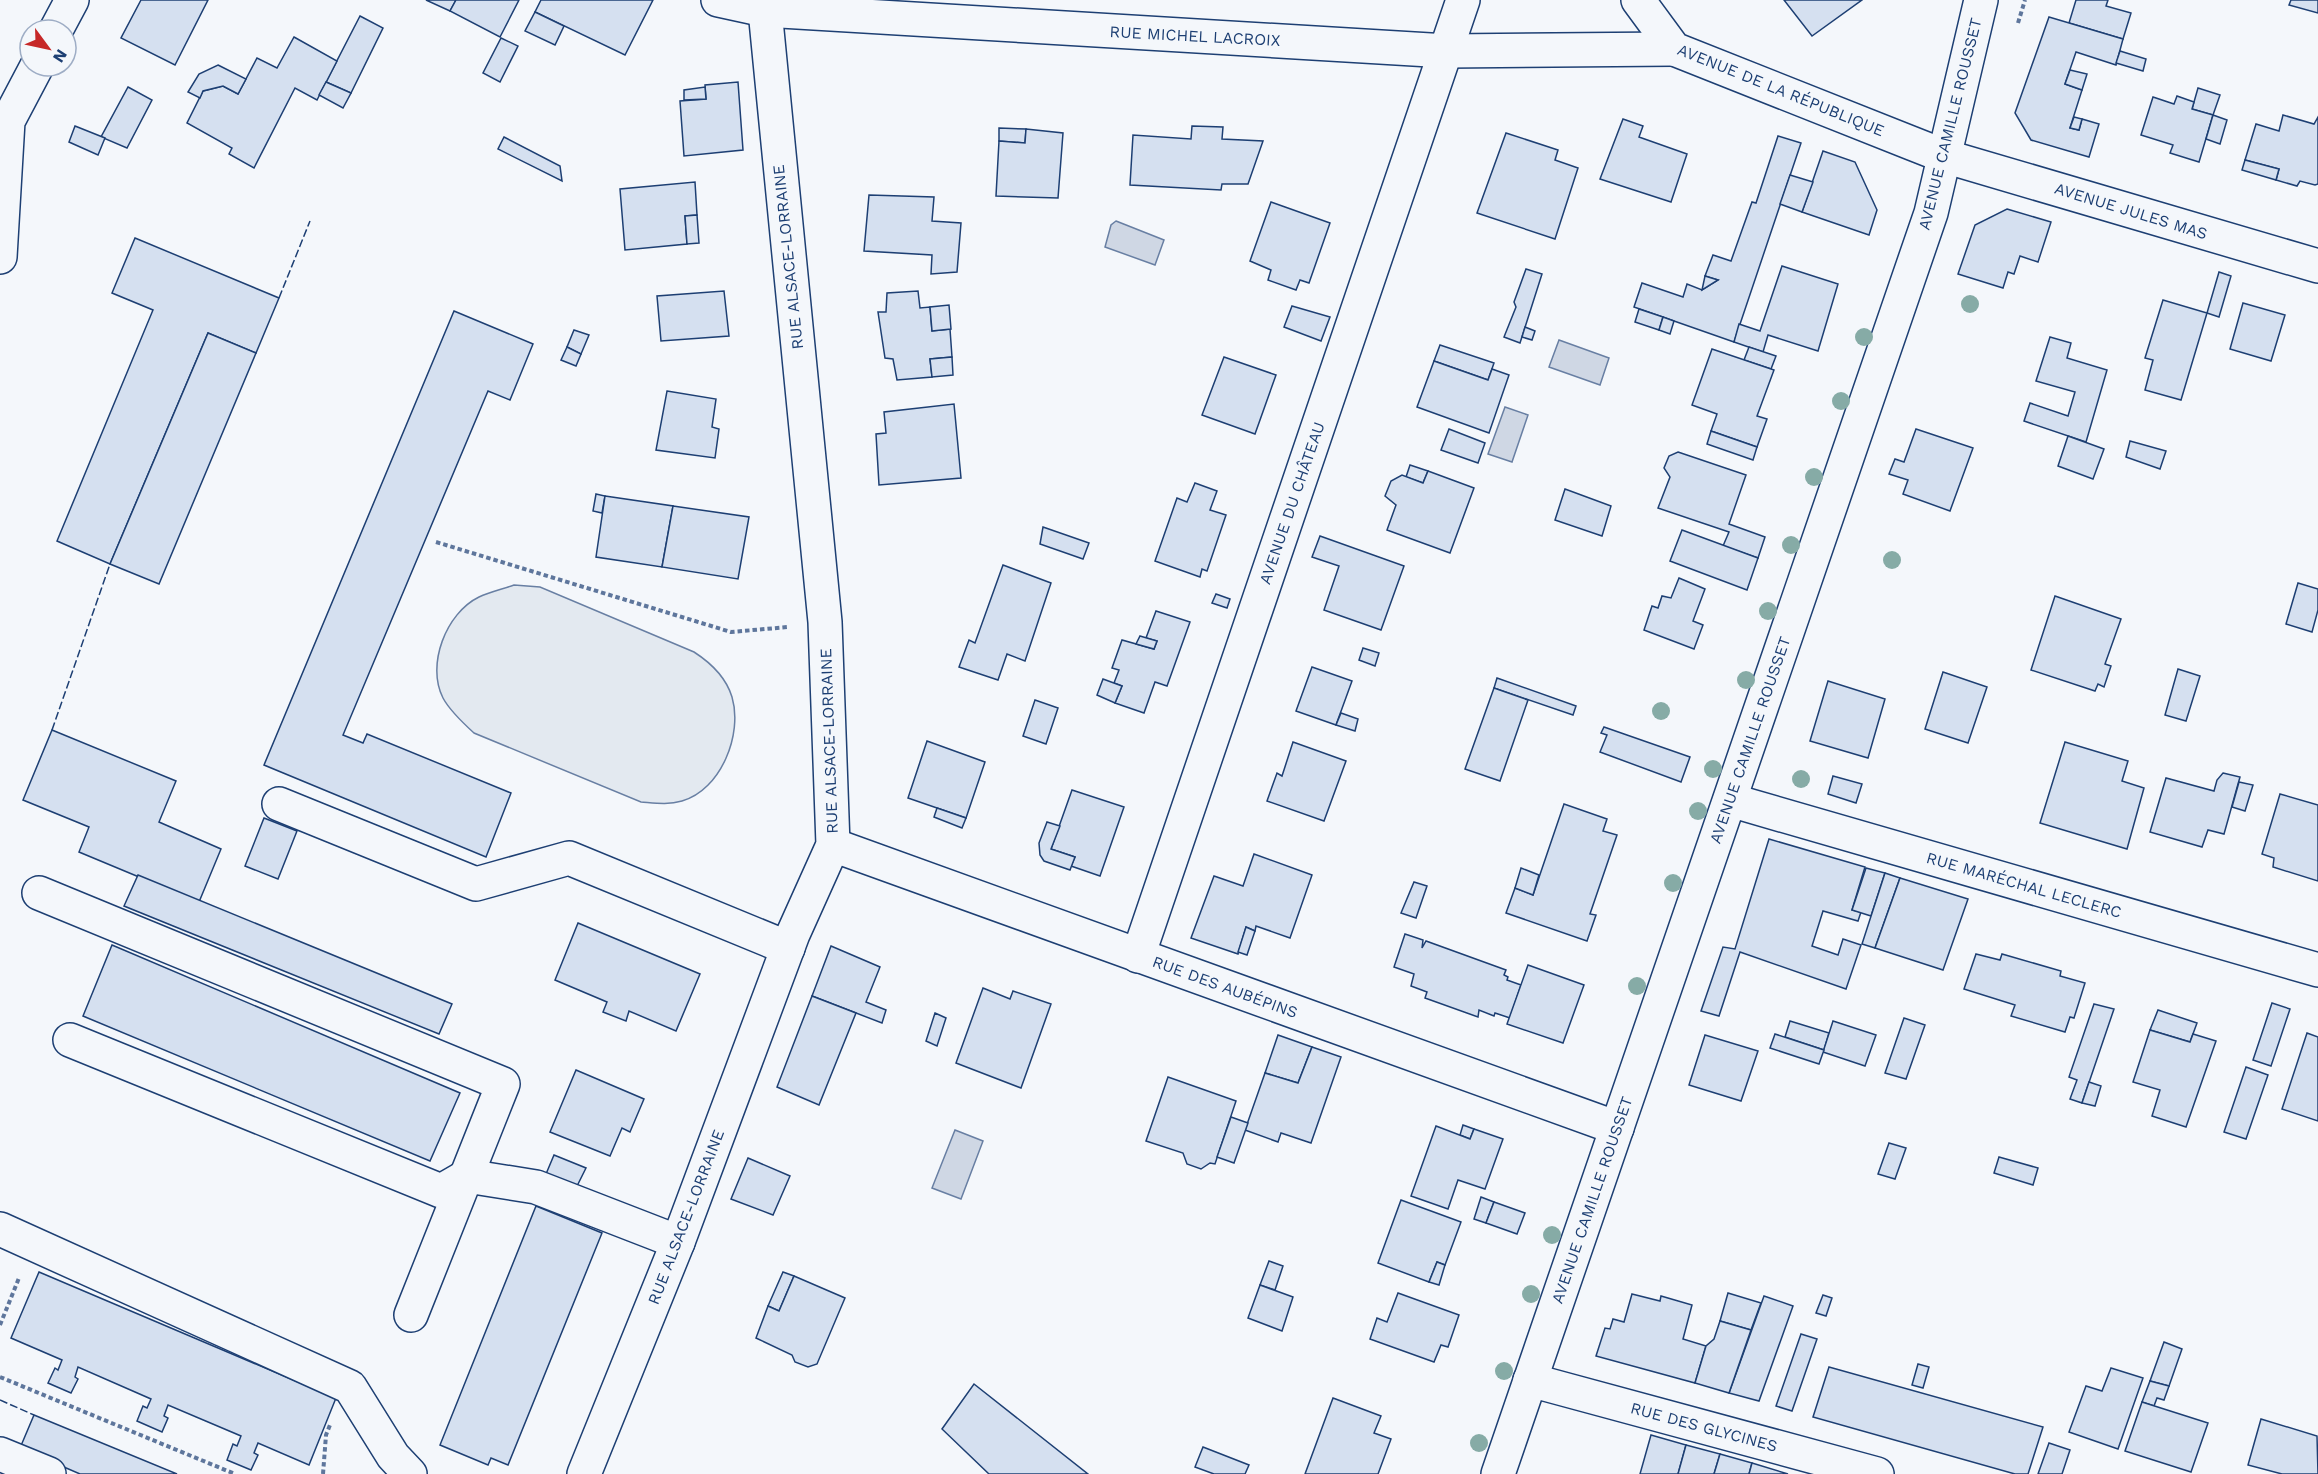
<svg xmlns="http://www.w3.org/2000/svg" width="2318" height="1474" viewBox="0 0 2318 1474" font-family="'Work Sans',sans-serif">
  <rect width="100%" height="100%" fill="#f4f7fb"/>
  <path fill="#e3e9f0" stroke="#687fa3" stroke-width="1.5" d="M514 585 540 587 694 652C711 663 726 677 732 697 743 734 721 790 682 801 668 805 655 803 641 802L474 733C463 723 450 711 443 698 426 665 446 613 479 597 490 592 503 589 514 585Z"/>
  <g fill="#cfd7e4" stroke="#687fa3" stroke-width="1.5">
    <polygon points="1116,221 1164,240 1155,265 1105,247 1111,225"/>
    <polygon points="1559,340 1609,358 1600,385 1549,367"/>
    <polygon points="1505,407 1528,415 1512,462 1488,454"/>
    <polygon points="955,1130 983,1141 961,1199 932,1188"/>
  </g>
  <g fill="#d5e0f0" stroke="#1d3f73" stroke-width="1.5">
    <polygon points="141,0 208,0 175,65 121,38"/>
    <polygon points="426,0 456,0 450,11"/>
    <polygon points="456,0 519,0 500,37 450,11"/>
    <polygon points="541,0 653,0 625,55 535,12"/>
    <polygon points="1784,0 1862,0 1812,36"/>
    <polygon points="2076,0 2108,0 2106,6 2131,13 2123,39 2069,23"/>
    <polygon points="2291,0 2318,0 2318,13 2289,5"/>
    <polygon points="535,12 564,26 555,45 525,31"/>
    <polygon points="360,16 383,28 351,93 326,82"/>
    <polygon points="2049,17 2123,39 2116,65 2076,52 2065,84 2082,90 2070,128 2079,130 2082,119 2099,124 2089,157 2031,140 2015,113"/>
    <polygon points="294,37 337,61 317,100 295,88 254,168 229,154 232,148 187,123 203,91 223,86 238,94 257,58 277,68"/>
    <polygon points="501,38 518,46 500,82 483,73"/>
    <polygon points="2120,51 2146,59 2143,71 2116,63"/>
    <polygon points="218,65 246,79 238,94 223,86 203,91 200,98 188,92 199,74"/>
    <polygon points="2070,70 2087,74 2082,90 2065,84"/>
    <polygon points="326,82 351,93 343,108 319,95"/>
    <polygon points="738,82 743,150 684,156 680,101 706,99 705,85"/>
    <polygon points="128,87 152,100 127,148 101,137"/>
    <polygon points="705,87 706,99 684,100 684,90"/>
    <polygon points="2198,88 2220,95 2213,115 2192,109"/>
    <polygon points="2177,96 2194,102 2192,109 2213,115 2199,162 2170,153 2173,145 2141,135 2153,97 2174,104"/>
    <polygon points="2213,115 2227,120 2220,144 2206,139"/>
    <polygon points="2283,115 2314,124 2318,117 2318,184 2315,185 2300,181 2297,186 2276,180 2279,169 2245,160 2256,124 2279,131"/>
    <polygon points="2074,117 2082,119 2079,130 2070,128"/>
    <polygon points="1623,119 1643,126 1639,137 1687,154 1671,202 1600,179"/>
    <polygon points="75,126 105,138 98,155 69,142"/>
    <polygon points="1192,126 1223,127 1222,139 1263,141 1248,184 1222,184 1221,190 1130,185 1133,135 1191,139"/>
    <polygon points="999,128 1026,129 1025,143 999,141"/>
    <polygon points="1026,129 1063,133 1058,198 996,196 999,141 1025,143"/>
    <polygon points="1506,133 1558,150 1555,160 1578,168 1555,239 1477,213"/>
    <polygon points="1778,136 1801,143 1734,342 1634,307 1642,283 1683,297 1687,284 1702,290 1718,280 1705,276 1713,255 1731,261 1752,202 1756,203"/>
    <polygon points="504,137 560,166 562,181 498,149"/>
    <polygon points="1823,151 1855,162 1877,210 1869,235 1802,212"/>
    <polygon points="2245,160 2279,169 2276,180 2242,170"/>
    <polygon points="1790,175 1813,182 1802,212 1780,204"/>
    <polygon points="695,182 697,215 685,216 687,244 625,250 620,189"/>
    <polygon points="869,195 934,197 932,221 961,223 957,272 931,274 932,255 864,251"/>
    <polygon points="1271,202 1330,223 1309,283 1300,280 1296,290 1268,280 1271,270 1250,261"/>
    <polygon points="2007,209 2051,222 2038,262 2020,256 2014,274 2008,272 2003,288 1958,274 1975,225"/>
    <polygon points="697,215 699,243 687,244 685,216"/>
    <polygon points="135,238 279,298 256,353 208,333 110,564 57,541 153,310 112,293"/>
    <polygon points="1782,266 1838,284 1818,351 1768,335 1763,352 1734,342 1739,324 1760,331"/>
    <polygon points="1526,269 1542,274 1520,343 1504,337 1516,307 1514,302"/>
    <polygon points="2219,272 2231,276 2219,317 2207,313"/>
    <polygon points="1705,276 1718,280 1702,290"/>
    <polygon points="724,291 729,336 661,341 657,296"/>
    <polygon points="918,291 920,308 930,307 932,331 950,329 952,357 930,359 932,377 897,380 893,359 885,358 878,312 886,312 887,293"/>
    <polygon points="2163,300 2207,313 2181,400 2145,390 2153,360 2145,358"/>
    <polygon points="2243,303 2285,315 2271,361 2230,349"/>
    <polygon points="949,305 951,329 932,331 930,307"/>
    <polygon points="1292,306 1330,317 1321,341 1284,327"/>
    <polygon points="1639,309 1663,317 1659,330 1635,322"/>
    <polygon points="454,311 533,344 510,400 488,391 343,735 363,743 367,734 511,793 486,857 264,765"/>
    <polygon points="1663,317 1674,321 1670,334 1659,330"/>
    <polygon points="1525,327 1535,331 1532,340 1522,337"/>
    <polygon points="574,330 589,335 581,354 567,347"/>
    <polygon points="208,333 256,353 159,584 110,564"/>
    <polygon points="2050,337 2071,343 2067,358 2107,370 2086,442 2024,421 2030,403 2068,416 2075,392 2036,381"/>
    <polygon points="1440,345 1494,363 1488,380 1434,361"/>
    <polygon points="567,347 581,354 576,366 561,360"/>
    <polygon points="1749,347 1776,356 1771,369 1744,360"/>
    <polygon points="1712,349 1774,370 1757,416 1767,419 1757,447 1711,431 1717,414 1692,405"/>
    <polygon points="952,357 953,375 932,377 930,359"/>
    <polygon points="1224,357 1276,375 1255,434 1202,415"/>
    <polygon points="1434,361 1488,380 1492,369 1509,375 1489,433 1417,407"/>
    <polygon points="667,391 716,399 712,427 719,429 715,458 656,450"/>
    <polygon points="954,404 961,478 879,485 876,434 886,433 884,412"/>
    <polygon points="1449,429 1485,443 1478,463 1441,450"/>
    <polygon points="1916,429 1973,448 1950,511 1903,494 1908,480 1889,474 1895,459 1904,462"/>
    <polygon points="1711,431 1757,447 1753,460 1707,444"/>
    <polygon points="2068,436 2104,449 2093,479 2058,466"/>
    <polygon points="2130,441 2166,451 2160,469 2126,457"/>
    <polygon points="1678,452 1746,475 1729,524 1765,537 1758,558 1723,546 1729,532 1658,508 1670,477 1664,468 1669,456"/>
    <polygon points="1410,465 1428,471 1423,483 1406,477"/>
    <polygon points="1428,471 1474,488 1450,553 1387,530 1396,505 1385,496 1391,481 1402,475 1423,483"/>
    <polygon points="1195,483 1217,491 1210,510 1226,515 1207,571 1202,569 1200,577 1155,561 1177,498 1187,502"/>
    <polygon points="1565,489 1611,506 1602,536 1555,520"/>
    <polygon points="596,494 605,496 602,513 593,511"/>
    <polygon points="605,496 673,506 662,567 596,557"/>
    <polygon points="673,506 749,517 738,579 662,567"/>
    <polygon points="1043,527 1089,543 1083,559 1040,544"/>
    <polygon points="1682,530 1758,558 1747,590 1670,561"/>
    <polygon points="1320,536 1404,566 1381,630 1324,610 1339,566 1312,557"/>
    <polygon points="1003,565 1051,583 1025,661 1007,654 998,680 959,667 969,640 975,643"/>
    <polygon points="1679,578 1705,589 1693,621 1703,625 1694,649 1644,630 1652,606 1658,608 1662,596 1671,598"/>
    <polygon points="2298,583 2318,589 2318,610 2312,632 2286,624"/>
    <polygon points="1216,594 1230,599 1227,608 1212,603"/>
    <polygon points="2055,596 2121,619 2105,664 2111,666 2104,687 2098,684 2095,691 2031,670"/>
    <polygon points="1156,611 1190,622 1167,686 1155,682 1144,713 1115,703 1122,686 1114,683 1119,670 1112,668 1122,640 1154,649 1157,641 1146,638"/>
    <polygon points="1140,636 1157,641 1154,649 1136,644"/>
    <polygon points="1363,648 1379,653 1375,666 1359,660"/>
    <polygon points="1312,667 1352,681 1336,725 1296,711"/>
    <polygon points="2178,669 2200,676 2186,721 2165,715"/>
    <polygon points="1943,672 1987,687 1968,743 1925,729"/>
    <polygon points="1497,678 1576,706 1573,715 1494,688"/>
    <polygon points="1103,679 1122,686 1115,703 1097,695"/>
    <polygon points="1828,681 1885,699 1868,758 1810,741"/>
    <polygon points="1494,688 1528,700 1500,781 1465,769"/>
    <polygon points="1035,700 1058,708 1046,744 1023,736"/>
    <polygon points="1341,713 1358,719 1355,731 1336,725"/>
    <polygon points="1604,727 1690,757 1681,782 1600,752 1607,735 1601,733"/>
    <polygon points="52,730 176,781 159,822 221,849 199,902 79,852 89,827 23,800"/>
    <polygon points="927,741 985,762 966,818 908,798"/>
    <polygon points="1293,742 1346,761 1324,821 1267,801 1277,773 1282,776"/>
    <polygon points="2065,742 2128,761 2122,781 2144,788 2127,849 2040,823"/>
    <polygon points="2223,773 2240,777 2224,834 2208,830 2202,847 2150,832 2166,778 2214,791 2217,780"/>
    <polygon points="1833,776 1862,784 1856,803 1828,794"/>
    <polygon points="2239,782 2253,785 2245,811 2232,807"/>
    <polygon points="1072,790 1124,807 1100,876 1071,866 1075,857 1051,849"/>
    <polygon points="2280,794 2318,805 2318,881 2273,867 2274,858 2262,854"/>
    <polygon points="1564,804 1607,819 1603,831 1617,835 1590,914 1596,915 1587,941 1506,913 1515,888 1533,895"/>
    <polygon points="937,808 966,818 962,828 934,817"/>
    <polygon points="264,818 297,831 278,879 245,866"/>
    <polygon points="1047,822 1060,826 1051,849 1075,857 1070,870 1044,861 1040,855 1039,843"/>
    <polygon points="1769,839 1865,867 1852,910 1861,912 1858,921 1823,911 1812,946 1838,955 1843,939 1861,945 1846,989 1740,952 1719,1016 1701,1011 1723,947 1735,949"/>
    <polygon points="1254,854 1312,875 1290,938 1256,926 1255,931 1246,927 1238,954 1191,938 1214,876 1243,886"/>
    <polygon points="1521,868 1539,875 1533,895 1515,888"/>
    <polygon points="1866,868 1885,873 1871,916 1852,910"/>
    <polygon points="1885,873 1900,878 1875,948 1862,944"/>
    <polygon points="138,875 452,1004 439,1034 124,906"/>
    <polygon points="1900,878 1968,899 1943,970 1875,948"/>
    <polygon points="1414,882 1427,886 1416,918 1401,913"/>
    <polygon points="578,923 700,974 676,1031 629,1011 626,1021 603,1012 607,1002 555,980"/>
    <polygon points="1246,927 1255,931 1247,955 1238,952"/>
    <polygon points="1405,934 1423,940 1422,948 1426,941 1506,970 1504,975 1508,977 1507,980 1521,985 1510,1018 1495,1013 1494,1016 1479,1010 1478,1017 1425,998 1427,992 1411,986 1414,974 1394,967"/>
    <polygon points="112,945 460,1093 430,1161 83,1016"/>
    <polygon points="831,946 880,967 866,1002 886,1010 882,1023 812,996"/>
    <polygon points="1976,954 2000,960 2002,954 2061,971 2060,976 2085,983 2074,1018 2070,1017 2065,1032 2011,1016 2015,1005 1964,989"/>
    <polygon points="1528,965 1584,985 1563,1043 1507,1024"/>
    <polygon points="983,988 1010,999 1013,991 1051,1004 1021,1088 956,1063"/>
    <polygon points="812,996 856,1013 819,1105 777,1087"/>
    <polygon points="2272,1003 2290,1009 2271,1066 2253,1060"/>
    <polygon points="2094,1004 2114,1009 2082,1103 2070,1099 2077,1080 2069,1077"/>
    <polygon points="2158,1010 2197,1023 2190,1042 2150,1030"/>
    <polygon points="935,1013 946,1018 937,1046 926,1041"/>
    <polygon points="1904,1018 1925,1025 1906,1079 1885,1073"/>
    <polygon points="1790,1021 1829,1033 1824,1050 1785,1037"/>
    <polygon points="1833,1021 1876,1035 1865,1066 1823,1052"/>
    <polygon points="2150,1030 2190,1042 2193,1034 2216,1041 2186,1127 2152,1116 2160,1090 2133,1082"/>
    <polygon points="2307,1033 2318,1037 2318,1121 2282,1109"/>
    <polygon points="1775,1034 1824,1050 1819,1064 1770,1048"/>
    <polygon points="1278,1035 1312,1047 1298,1083 1265,1073"/>
    <polygon points="1705,1035 1758,1051 1741,1101 1689,1085"/>
    <polygon points="1312,1047 1341,1057 1311,1143 1281,1133 1278,1142 1245,1130 1265,1073 1298,1083"/>
    <polygon points="2246,1067 2268,1075 2246,1139 2224,1132"/>
    <polygon points="576,1070 644,1099 630,1132 622,1128 610,1156 550,1132"/>
    <polygon points="1168,1077 1236,1101 1215,1164 1210,1163 1201,1169 1187,1164 1183,1153 1146,1141"/>
    <polygon points="2089,1082 2101,1086 2095,1106 2082,1103"/>
    <polygon points="1231,1117 1248,1123 1234,1163 1217,1157"/>
    <polygon points="1463,1125 1474,1129 1470,1139 1460,1135"/>
    <polygon points="1436,1126 1470,1139 1474,1129 1503,1139 1485,1189 1458,1180 1448,1209 1411,1196"/>
    <polygon points="1889,1143 1906,1148 1895,1179 1878,1174"/>
    <polygon points="554,1155 586,1168 577,1186 546,1174"/>
    <polygon points="1999,1157 2038,1168 2033,1185 1994,1173"/>
    <polygon points="748,1158 790,1176 773,1215 731,1199"/>
    <polygon points="1481,1197 1494,1202 1486,1223 1474,1219"/>
    <polygon points="1401,1200 1461,1222 1445,1265 1437,1262 1429,1282 1378,1263"/>
    <polygon points="1494,1202 1525,1213 1517,1234 1486,1223"/>
    <polygon points="536,1206 602,1233 508,1465 491,1458 488,1465 440,1445"/>
    <polygon points="1269,1261 1283,1266 1275,1290 1260,1285"/>
    <polygon points="1437,1262 1445,1265 1439,1285 1429,1282"/>
    <polygon points="39,1272 336,1398 309,1465 258,1443 254,1453 258,1455 251,1470 227,1460 233,1444 237,1446 241,1436 168,1405 164,1416 168,1418 162,1432 137,1421 143,1406 147,1408 151,1399 78,1367 75,1377 78,1379 71,1393 48,1383 55,1368 58,1370 62,1360 11,1338"/>
    <polygon points="783,1272 794,1276 779,1311 768,1306"/>
    <polygon points="794,1276 845,1298 817,1364 808,1367 795,1362 792,1355 756,1338 768,1306 779,1311"/>
    <polygon points="1260,1285 1293,1297 1282,1331 1248,1318"/>
    <polygon points="1398,1293 1459,1315 1448,1347 1441,1345 1434,1362 1370,1339 1377,1318 1387,1322"/>
    <polygon points="1728,1293 1761,1303 1751,1330 1720,1321"/>
    <polygon points="1632,1294 1660,1301 1661,1296 1692,1305 1683,1339 1706,1346 1695,1383 1596,1356 1605,1328 1610,1329 1613,1319 1624,1322"/>
    <polygon points="1823,1295 1832,1298 1826,1316 1816,1313"/>
    <polygon points="1764,1296 1793,1306 1759,1401 1729,1393"/>
    <polygon points="1720,1321 1751,1330 1729,1393 1695,1383 1706,1346 1714,1339"/>
    <polygon points="1801,1334 1817,1339 1792,1411 1776,1406"/>
    <polygon points="2164,1342 2182,1349 2169,1386 2150,1381"/>
    <polygon points="1918,1364 1929,1367 1923,1388 1912,1385"/>
    <polygon points="1829,1367 2043,1427 2028,1474 2015,1474 1813,1417"/>
    <polygon points="2111,1368 2143,1378 2118,1449 2069,1432 2086,1386 2102,1391"/>
    <polygon points="2150,1381 2169,1386 2164,1400 2157,1398 2154,1406 2142,1402"/>
    <polygon points="974,1384 1088,1474 989,1474 942,1429"/>
    <polygon points="1333,1398 1381,1416 1374,1433 1391,1439 1378,1474 1305,1474"/>
    <polygon points="2142,1402 2208,1423 2191,1472 2125,1451"/>
    <polygon points="34,1415 177,1474 80,1474 20,1448"/>
    <polygon points="2261,1419 2317,1436 2318,1474 2282,1474 2248,1465"/>
    <polygon points="1651,1435 1686,1445 1678,1474 1640,1474"/>
    <polygon points="2049,1443 2070,1450 2062,1474 2038,1474"/>
    <polygon points="1686,1445 1720,1454 1714,1474 1678,1474"/>
    <polygon points="1203,1447 1249,1465 1245,1474 1214,1474 1195,1467"/>
    <polygon points="1720,1454 1752,1463 1749,1474 1714,1474"/>
    <polygon points="1752,1463 1788,1474 1749,1474"/>
  </g>
  <g fill="none" stroke-linecap="round" stroke-linejoin="round">
    <defs>
      <g id="minor">
        <polyline points="718,0 764,10 1447,51 1674,49"/>
        <polyline points="1638,0 1674,49 1911,143 1944,156 2318,266"/>
        <polyline points="56,30 72,0"/>
        <polyline points="0,257 8,121 37,66"/>
        <polyline points="1730,800 2318,970"/>
        <polyline points="279,804 476,884 569,858 788,948"/>
        <polyline points="833,845 1617,1128"/>
        <polyline points="39,893 503,1084 411,1315"/>
        <polyline points="1138,956 1463,0"/>
        <polyline points="70,1040 441,1191 467,1176 536,1187 678,1242"/>
        <polyline points="0,1229 350,1387 393,1456 410,1474"/>
        <polyline points="1530,1380 1877,1474"/>
        <polyline points="0,1454 49,1474"/>
        <polyline points="584,1474 678,1242 793,934 833,845 825,622 764,0"/>
        <polyline points="1498,1474 1931,213 1981,0"/>
      </g>
    </defs>
    <use href="#minor" stroke="#1d3f73" stroke-width="36"/>
    <g stroke="#5e769c" stroke-width="4" stroke-dasharray="4.5 3" stroke-linecap="butt">
      <polyline points="2018,23 2025,0"/>
      <polyline points="436,542 731,632 788,627"/>
      <polyline points="0,1325 19,1278"/>
      <polyline points="0,1377 235,1474"/>
      <polyline points="323,1474 326,1435 330,1425"/>
    </g>
    <use href="#minor" stroke="#f4f7fb" stroke-width="33"/>
    <g stroke="#1d3f73" stroke-width="1.5" stroke-dasharray="8 3" stroke-linecap="butt">
      <polyline points="279,298 310,221"/>
      <polyline points="52,730 110,564"/>
      <polyline points="0,1400 34,1415"/>
    </g>
  </g>
  <g fill="#86aba6">
    <circle cx="1970" cy="304" r="9"/>
    <circle cx="1864" cy="337" r="9"/>
    <circle cx="1841" cy="401" r="9"/>
    <circle cx="1814" cy="477" r="9"/>
    <circle cx="1791" cy="545" r="9"/>
    <circle cx="1892" cy="560" r="9"/>
    <circle cx="1768" cy="611" r="9"/>
    <circle cx="1746" cy="680" r="9"/>
    <circle cx="1661" cy="711" r="9"/>
    <circle cx="1713" cy="769" r="9"/>
    <circle cx="1801" cy="779" r="9"/>
    <circle cx="1698" cy="811" r="9"/>
    <circle cx="1673" cy="883" r="9"/>
    <circle cx="1637" cy="986" r="9"/>
    <circle cx="1552" cy="1235" r="9"/>
    <circle cx="1531" cy="1294" r="9"/>
    <circle cx="1504" cy="1371" r="9"/>
    <circle cx="1479" cy="1443" r="9"/>
  </g>
  <g text-anchor="middle" dominant-baseline="central" stroke-width="4.5" stroke-linejoin="round" paint-order="stroke">
    <g font-size="16" fill="#1d3f73" stroke="#f4f7fb">
      <text transform="translate(1195 36) rotate(3)">RUE MICHEL LACROIX</text>
      <text transform="translate(1781 90) rotate(22)">AVENUE DE LA RÉPUBLIQUE</text>
      <text transform="translate(1950 124) rotate(-76)">AVENUE CAMILLE ROUSSET</text>
      <text transform="translate(2131 211) rotate(17)">AVENUE JULES MAS</text>
      <text transform="translate(788 257) rotate(-96)">RUE ALSACE-LORRAINE</text>
      <text transform="translate(1292 503) rotate(-71)">AVENUE DU CHÂTEAU</text>
      <text transform="translate(1750 740) rotate(-71)">AVENUE CAMILLE ROUSSET</text>
      <text transform="translate(829 741) rotate(-92)">RUE ALSACE-LORRAINE</text>
      <text transform="translate(2024 885) rotate(16)">RUE MARÉCHAL LECLERC</text>
      <text transform="translate(1225 987) rotate(20)">RUE DES AUBÉPINS</text>
      <text transform="translate(1592 1200) rotate(-71)">AVENUE CAMILLE ROUSSET</text>
      <text transform="translate(686 1217) rotate(-69)">RUE ALSACE-LORRAINE</text>
      <text transform="translate(1704 1427) rotate(15)">RUE DES GLYCINES</text>
    </g>
  </g>
  <g transform="translate(48 48) rotate(123)"><circle r="28" fill="#f4f7fb" stroke="#9eadc5" stroke-width="1.5"/>
  <path d="M0-4.5L10 22L0 15L-10 22Z" fill="#c62828"/>
  <text y="-9" font-size="16" font-weight="bold" text-anchor="middle" fill="#1d3f73">N</text>
  </g>
</svg>
